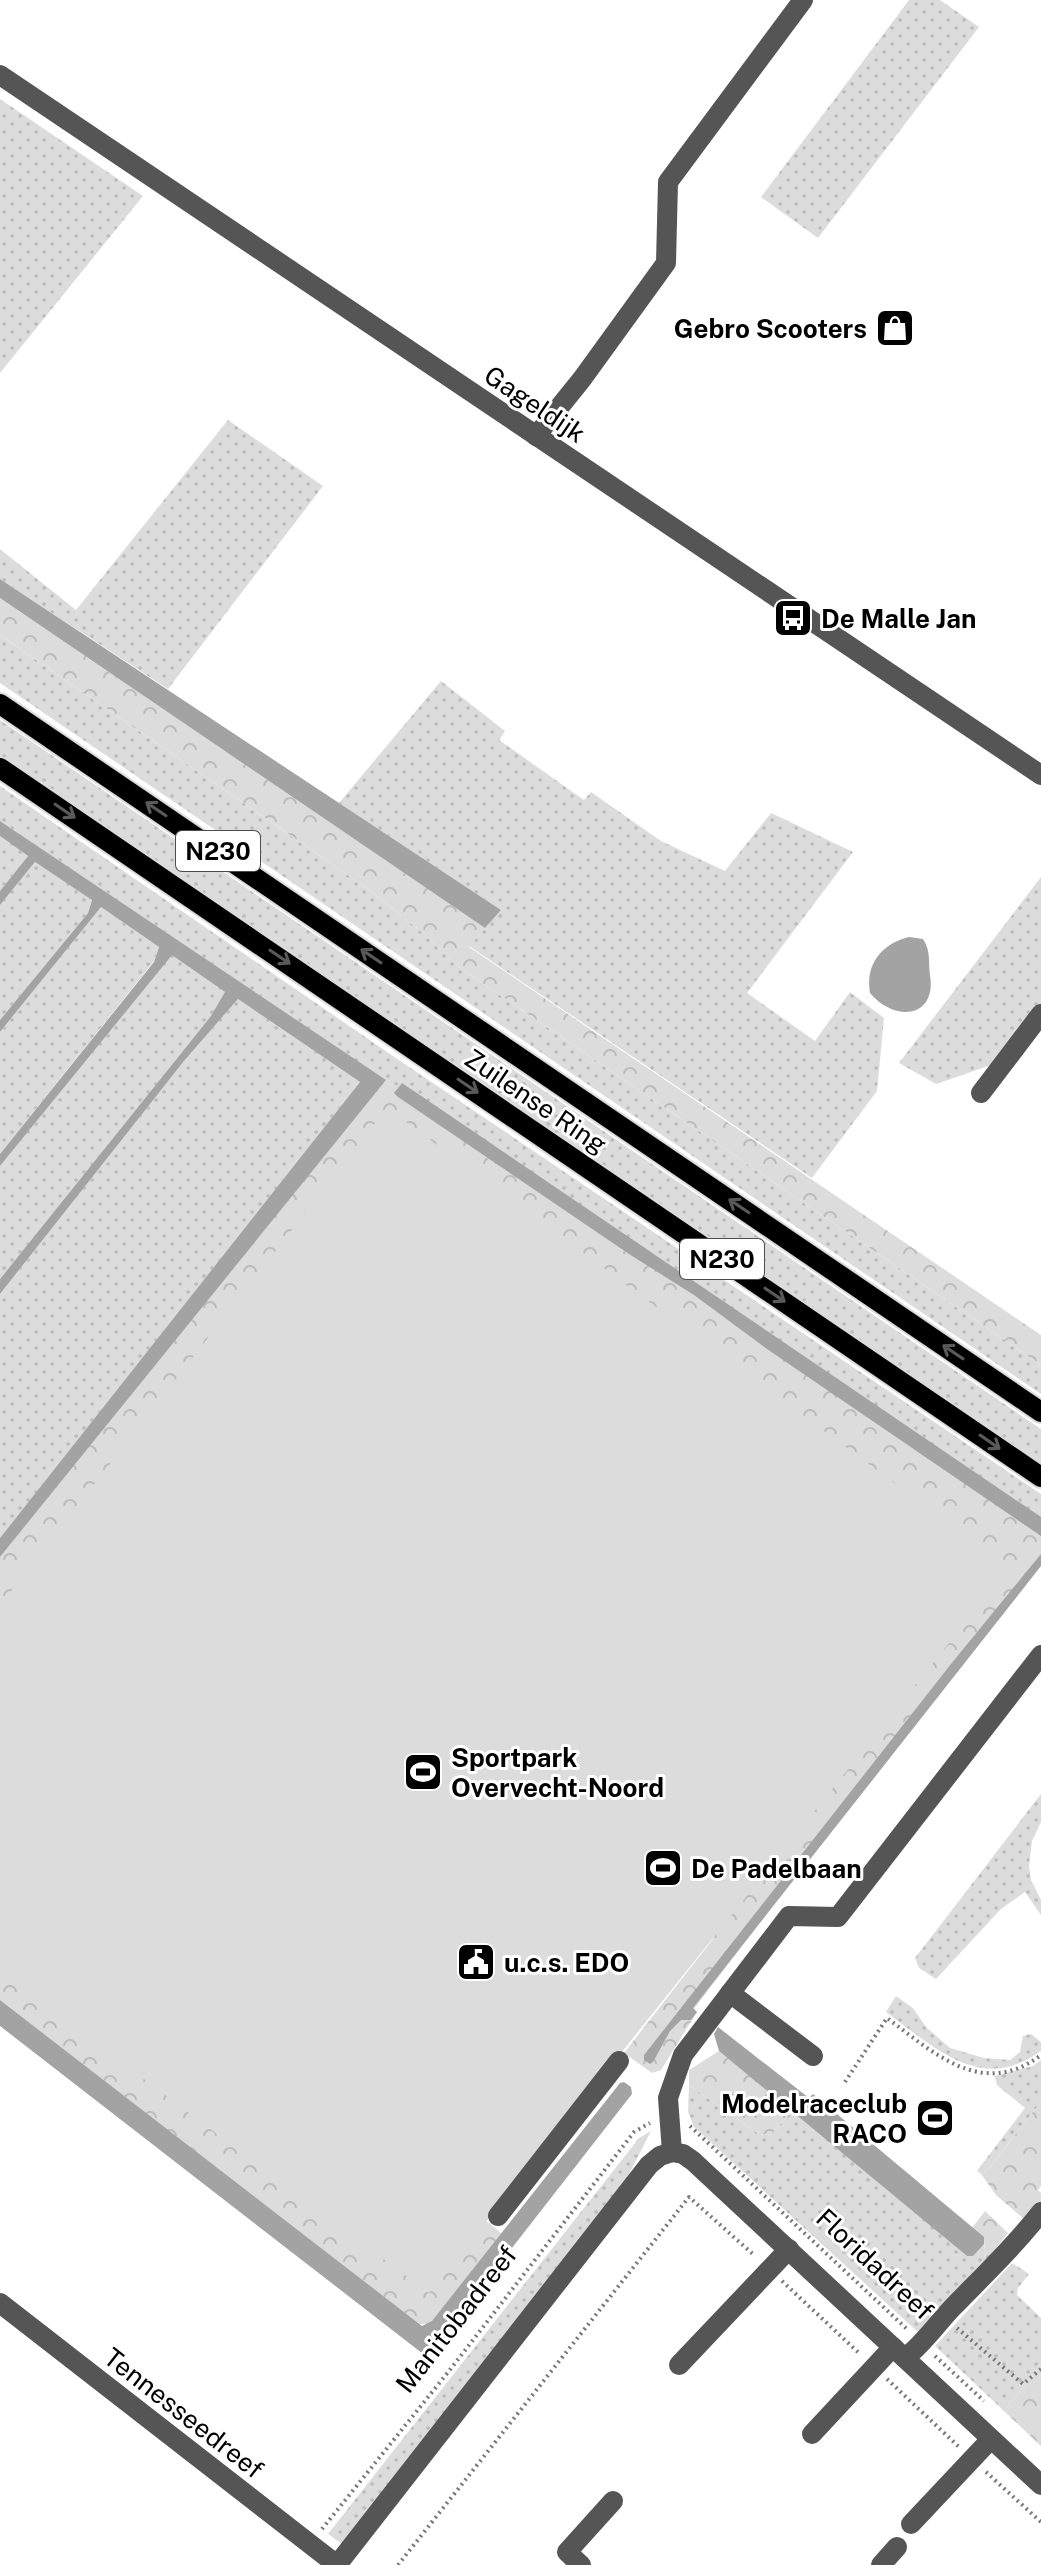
<svg xmlns="http://www.w3.org/2000/svg" width="1041" height="2565" viewBox="0 0 1041 2565" font-family="'Public Sans',sans-serif">
  <defs>
    <pattern id="grass-dots" width="8" height="8" patternUnits="userSpaceOnUse" patternTransform="scale(2)"><rect width="8" height="8" fill="#dcdcdc"/><path d="M2 2h.1M6 6h.1" fill="none" stroke="#bbb" stroke-width="1.8" stroke-linecap="round"/></pattern>
    <pattern id="forest-crowns" width="20" height="18" patternUnits="userSpaceOnUse" patternTransform="scale(2)"><rect width="20" height="18" fill="#dcdcdc"/><path d="M2 6a3 3 0 1 1 6 0M12 15a3 3 0 1 1 6 0" fill="none" stroke="#bbb"/></pattern>
  </defs>
  <rect width="100%" height="100%" fill="#fff"/>
  <g fill="url(#grass-dots)">
    <polygon points="909,0 940,0 979,27 818,238 761,197"/>
    <polygon points="0,99 143,196 0,373"/>
    <polygon points="228,420 323,486 168,689 0,579 0,549 76,610"/>
    <polygon points="0,635 368,889 422,932 459,967 1041,1365 1041,1394 0,683"/>
    <polygon points="441,681 505,731 499,740 584,800 591,792 661,841 725,871 771,813 853,852 747,993 815,1041 850,992 884,1018 877,1091 812,1178 469,946 501,910 339,803"/>
    <polygon points="0,720 1041,1429 1041,1466 0,759"/>
    <polygon points="0,786 390,1054 1041,1494 1041,1529 408,1089 383,1082 385,1080 0,821"/>
    <polygon points="0,836 28,856 0,891"/>
    <polygon points="35,862 92,899 88,913 0,1020 0,905"/>
    <polygon points="1041,877 1041,1004 994,1064 936,1084 899,1063"/>
    <polygon points="101,907 159,947 154,961 0,1154 0,1032"/>
    <polygon points="172,954 225,992 220,1005 0,1279 0,1166"/>
    <polygon points="238,999 360,1082 0,1538 0,1294 184,1061"/>
    <polygon points="1041,1794 1041,1822 1032,1841 1029,1866 1031,1880 1041,1900 1041,1915 1025,1892 1001,1909 936,1979 919,1968 915,1958"/>
    <path d="M896 1996 913 2008 926 2027 950 2048 984 2058 1010 2060 1020 2052 1023 2036 1031 2034 1041 2042V2051C981 2095 934 2047 886 2012Z"/>
    <polygon points="1041,2060 1041,2102 986,2172 981,2174 977,2171 979,2168 1025,2108 998,2086 994,2076 1033,2066"/>
    <polygon points="689,2085 759,2134 771,2135 793,2110 967,2256 984,2242 986,2261 919,2333 694,2127 688,2112"/>
    <polygon points="651,2131 627,2178 343,2545 328,2534 639,2138"/>
    <polygon points="1012,2263 1029,2274 1018,2288 1017,2295 1041,2318 1041,2366 1004,2411 935,2346"/>
  </g>
  <g fill="url(#forest-crowns)">
    <polygon points="0,598 485,928 469,947 1041,1335 1041,1365 459,967 422,932 368,889 0,635"/>
    <polygon points="383,1082 408,1089 1041,1529 1041,1554 694,2009 697,2012 661,2070 652,2073 624,2053 713,1939 0,1619 0,1557"/>
    <polygon points="0,1945 482,2217 502,2234 430,2324 419,2324 0,2000"/>
    <polygon points="719,2051 793,2110 771,2135 759,2134 689,2085 689,2070"/>
    <polygon points="1041,2102 1041,2186 1038,2190 1041,2193 1041,2206 1025,2220 996,2195 981,2174 986,2172"/>
    <polygon points="985,2211 1008,2233 986,2261 984,2240 972,2228"/>
    <polygon points="1041,2366 1041,2446 1004,2411"/>
  </g>
  <polygon fill="#dcdcdc" points="387,1108 1009,1568 429,2293 0,1971 0,1605"/>
  <g fill="#a3a3a3">
    <polygon points="0,579 501,910 485,928 0,598"/>
    <polygon points="0,821 386,1080 0,1557 0,1538 360,1082 238,999 184,1061 0,1294 0,1279 211,1016 225,992 172,955 0,1166 0,1154 154,962 159,947 101,907 0,1032 0,1020 88,913 92,900 35,862 0,905 0,891 28,856 0,836"/>
    <path d="M909 937 923 939C931 951 928 961 930 975 937 1019 894 1022 870 993 865 965 881 944 909 937Z"/>
    <polygon points="402,1083 1041,1517 1041,1536 767,1349 694,1295 629,1254 398,1097 394,1093"/>
    <polygon points="1041,1554 1041,1566 693,2008 697,2012 691,2020 681,2020 670,2031 653,2062 650,2064 644,2060 644,2055 951,1664"/>
    <polygon points="0,2000 422,2326 432,2321 620,2083 624,2082 631,2087 632,2094 427,2357 0,2026"/>
    <polygon points="718,2027 809,2098 813,2094 984,2237 984,2244 973,2256 967,2256 719,2051 714,2034"/>
  </g>
  <g fill="none" stroke-linecap="round" stroke-linejoin="round">
    <defs>
      <g id="major">
        <polyline points="0,704 1041,1412"/>
        <polyline points="0,768 1041,1477"/>
      </g>
    </defs>
    <use href="#major" stroke="#dbdbdb" stroke-width="24"/>
    <g stroke="#777" stroke-width="4" stroke-dasharray="2 4" stroke-linecap="butt">
      <path d="M845 2082 887 2018C933 2052 982 2100 1041 2055"/>
      <polyline points="690,2126 908,2330"/>
      <polyline points="782,2281 860,2354"/>
      <polyline points="957,2328 1023,2384 1041,2369"/>
      <polyline points="935,2356 984,2401"/>
      <polyline points="887,2379 959,2447"/>
      <polyline points="986,2472 1041,2522"/>
      <polyline points="322,2529 449,2371 634,2132 650,2123"/>
      <polyline points="398,2565 689,2197 755,2256"/>
    </g>
    <g stroke="#555" stroke-width="20">
      <polyline points="0,75 1041,775"/>
      <polyline points="536,436 582,379 666,263 668,182 803,0"/>
      <polyline points="981,1093 1041,1014"/>
      <polyline points="730,1993 813,2056"/>
      <polyline points="672,2152 668,2098 683,2055 789,1916 838,1917 1041,1655"/>
      <polyline points="672,2152 683,2154 693,2161 1041,2485"/>
      <polyline points="498,2216 619,2061"/>
      <polyline points="0,2303 337,2565"/>
      <path d="M905 2358C924 2343 936 2325 952 2308 982 2277 1014 2247 1041 2212"/>
      <polyline points="679,2365 789,2249"/>
      <polyline points="812,2434 893,2347"/>
      <polyline points="911,2524 991,2439"/>
      <polyline points="337,2565 649,2165 660,2156 672,2152"/>
      <polyline points="581,2565 567,2552 613,2501"/>
      <polyline points="881,2565 897,2547"/>
    </g>
    <use href="#major" stroke="#000" stroke-width="20"/>
  </g>
  <defs><path id="oneway-shaft" d="M-6 0H5M1.5-3L5.5 0L1.5 3" fill="none" stroke-width="1.6" stroke-linecap="round" stroke-linejoin="round" transform="scale(2)"/></defs>
  <g stroke="#595959">
    <use href="#oneway-shaft" transform="translate(156 809) rotate(-146)"/>
    <use href="#oneway-shaft" transform="translate(65 811) rotate(34)"/>
    <use href="#oneway-shaft" transform="translate(371 956) rotate(-146)"/>
    <use href="#oneway-shaft" transform="translate(280 957) rotate(34)"/>
    <use href="#oneway-shaft" transform="translate(468 1086) rotate(34)"/>
    <use href="#oneway-shaft" transform="translate(739 1206) rotate(-146)"/>
    <use href="#oneway-shaft" transform="translate(775 1295) rotate(34)"/>
    <use href="#oneway-shaft" transform="translate(953 1352) rotate(-146)"/>
    <use href="#oneway-shaft" transform="translate(990 1442) rotate(35)"/>
  </g>
  <defs>
    <symbol id="shop-square" viewBox="-11 -11 22 22"><rect x="-9" y="-9" width="18" height="18" rx="4" fill="#000" stroke="#fff"/><path d="M-5-2.5h2.3a2.7 3.5 0 0 1 5.4 0H5L5.5 6h-11ZM-1.5-2.5h3a1.5 2.3 0 0 0-3 0Z" fill="#fff"/></symbol>
    <symbol id="bus-square" viewBox="-11 -11 22 22"><rect x="-9" y="-9" width="18" height="18" rx="4" fill="#000" stroke="#fff"/><path d="M-5-6H5V4H4V6H2V4H-2V6H-4V4H-5ZM-3.5-4V0h7V-4ZM-3.5 1.2v1.5H-2V1.2ZM2 1.2v1.5H3.5V1.2Z" fill="#fff"/></symbol>
    <symbol id="stadium-square" viewBox="-11 -11 22 22"><rect x="-9" y="-9" width="18" height="18" rx="4" fill="#000" stroke="#fff"/><path d="M0-5a6.5 5 0 1 0 0 10a6.5 5 0 1 0 0-10ZM-3.5-1.8h7v3.6h-7Z" fill="#fff"/></symbol>
    <symbol id="civic-square" viewBox="-11 -11 22 22"><rect x="-9" y="-9" width="18" height="18" rx="4" fill="#000" stroke="#fff"/><path d="M-.6-6.5H3V-4.5H.6V-3L4-1V1h2V6H-6V1h2V-1L-.6-3ZM-1.2 2.5V6h2.4V2.5Z" fill="#fff"/></symbol>
  </defs>
  <g fill-rule="evenodd">
    <use href="#shop-square" x="873" y="306" width="44" height="44"/>
    <use href="#bus-square" x="771" y="596" width="44" height="44"/>
    <use href="#stadium-square" x="401" y="1750" width="44" height="44"/>
    <use href="#stadium-square" x="641" y="1846" width="44" height="44"/>
    <use href="#civic-square" x="454" y="1940" width="44" height="44"/>
    <use href="#stadium-square" x="913" y="2096" width="44" height="44"/>
  </g>
  <g text-anchor="middle" dominant-baseline="central" stroke-width="6" stroke-linejoin="round" paint-order="stroke">
    <g fill="#fff" stroke="#4c4c4c" stroke-width="2">
      <rect x="176" y="831" width="84" height="40" rx="6"/>
      <rect x="680" y="1239" width="84" height="40" rx="6"/>
    </g>
    <g font-size="24" font-weight="bold" fill="#000">
      <text x="218" y="851">N230</text>
      <text x="722" y="1259">N230</text>
    </g>
    <g font-size="26" font-weight="bold" fill="#000" stroke="#fff" text-anchor="start">
      <text x="867" y="328" text-anchor="end">Gebro Scooters</text>
      <text x="821" y="618">De Malle Jan</text>
      <text x="451" y="1757">Sportpark<tspan x="451" dy="30">Overvecht-Noord</tspan></text>
      <text x="691" y="1868">De Padelbaan</text>
      <text x="504" y="1962">u.c.s. EDO</text>
      <text x="907" y="2103" text-anchor="end">Modelraceclub<tspan x="907" dy="30">RACO</tspan></text>
    </g>
    <g font-size="26" fill="#000" stroke="#fff">
      <text transform="translate(535 404) rotate(34)">Gageldijk</text>
      <text transform="translate(536 1101) rotate(34)">Zuilense Ring</text>
      <text transform="translate(875 2264) rotate(43)">Floridadreef</text>
      <text transform="translate(456 2319) rotate(-52)">Manitobadreef</text>
      <text transform="translate(184 2413) rotate(38)">Tennesseedreef</text>
    </g>
  </g>
</svg>
